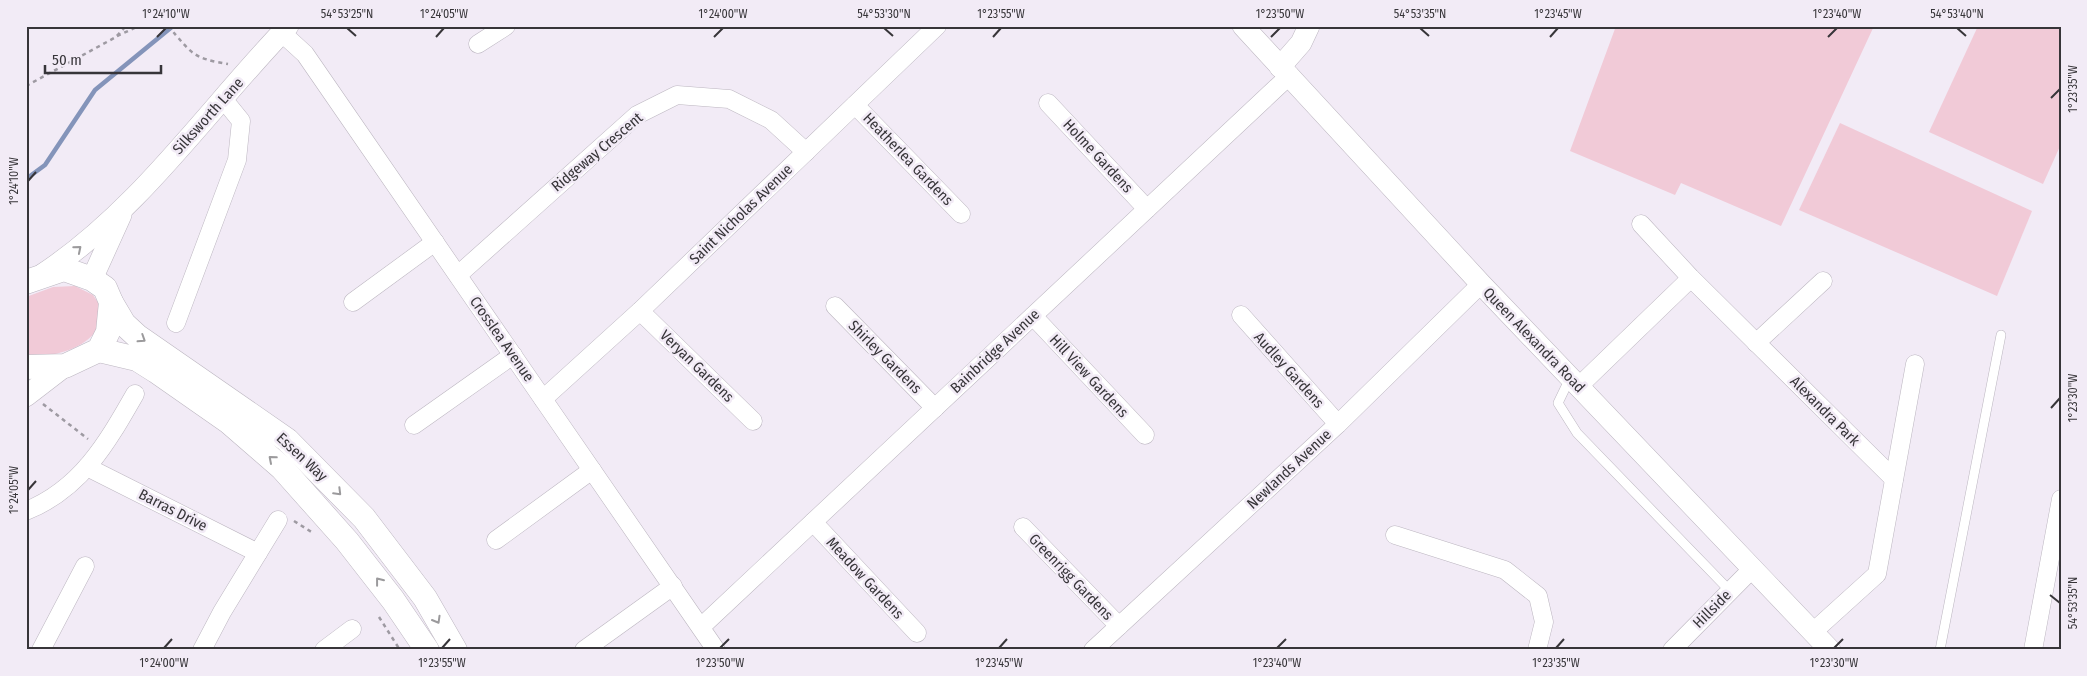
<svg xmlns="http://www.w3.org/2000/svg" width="2087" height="676" viewBox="0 0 2087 676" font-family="'Fira Sans Condensed',sans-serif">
  <rect width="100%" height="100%" fill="#f2ebf6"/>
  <g fill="#f1cad7">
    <polygon points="1616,26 1874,26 1781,226 1681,183 1675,195 1570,151"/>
    <polygon points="1978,26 2061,26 2061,144 2043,184 1929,132"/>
    <polygon points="1840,123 2032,211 1997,296 1799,210"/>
    <path d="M75 286 93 295 102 308C100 314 100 321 98 327 88 349 47 360 26 354V297L53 287Z"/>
  </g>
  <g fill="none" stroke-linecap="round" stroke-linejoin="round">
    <polyline stroke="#8494ba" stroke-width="4.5" points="26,179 45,165 95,90 173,26"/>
    <defs>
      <g id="service">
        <polyline points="1570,378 1558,403 1577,433 1730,591"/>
        <polyline points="1940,650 2001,335"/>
      </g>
      <g id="minor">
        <polyline points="282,33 305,54 716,650"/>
        <polyline points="478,44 506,26"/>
        <polyline points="1048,103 1147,209"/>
        <polyline points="855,105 961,214"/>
        <polyline points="1641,224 1691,278 1894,479"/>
        <polyline points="458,275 637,115 677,95 729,99 771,120 806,152"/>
        <polyline points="353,302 435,242"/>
        <polyline points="835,306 935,408"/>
        <polyline points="640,311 753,421"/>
        <polyline points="1241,315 1338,424"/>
        <polyline points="1033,316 1145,435"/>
        <polyline points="176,323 237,160 241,121 224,100"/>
        <polyline points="1756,343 1823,281"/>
        <polyline points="1578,387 1691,278"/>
        <polyline points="543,399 640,311 937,26"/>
        <polyline points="414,425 513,355"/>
        <polyline points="87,467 258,553"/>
        <path d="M26 511C81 489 107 443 135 394"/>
        <polyline points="813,522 917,633"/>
        <polyline points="1023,527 1119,626"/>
        <polyline points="1395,535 1505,570 1538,596 1544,622 1537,650"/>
        <polyline points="496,540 592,470"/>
        <polyline points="701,627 1290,75"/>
        <polyline points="1814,631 1877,574 1915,364"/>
        <polyline points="41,650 85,566"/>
        <polyline points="202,650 222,612 278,520"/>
        <polyline points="324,650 352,629"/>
        <polyline points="584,650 673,586"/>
        <polyline points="1093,650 1338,424 1481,284"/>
        <polyline points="1672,650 1753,568"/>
        <polyline points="2033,650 2061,499"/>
      </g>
      <g id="tertiary">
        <polyline points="1243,26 1481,284 1830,650"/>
        <polyline points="1280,67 1301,43 1309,26"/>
        <path d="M43 274C140 210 208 109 288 26"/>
        <polyline points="92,279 121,215"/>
        <polyline points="26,396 65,366"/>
      </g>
      <g id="secondary">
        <polyline points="26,282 64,269 92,279 105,288 111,302 108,332 99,350 65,366 26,367"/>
        <polyline points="111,302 124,324 137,336 287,440 364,518 425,598 455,650"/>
        <polyline points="99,350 137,359 156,371 229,422 282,468 347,541 393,600 427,650"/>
      </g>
    </defs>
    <use href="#service" stroke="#bcb6c0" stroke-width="10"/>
    <use href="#minor" stroke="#bcb6c0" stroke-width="19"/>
    <use href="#tertiary" stroke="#bcb6c0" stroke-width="22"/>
    <use href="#secondary" stroke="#bcb6c0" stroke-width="25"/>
    <g stroke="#9e9aa2" stroke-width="2.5" stroke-dasharray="4 4" stroke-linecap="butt">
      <path d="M168 26C192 53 191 58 228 64"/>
      <polyline points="117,36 139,26"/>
      <polyline points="26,86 116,37 126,26"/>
      <polyline points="43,404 88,439"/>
      <polyline points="294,521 313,533"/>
      <polyline points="379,617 400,650"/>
    </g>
    <use href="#service" stroke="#fff" stroke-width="9"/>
    <use href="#minor" stroke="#fff" stroke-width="18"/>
    <use href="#tertiary" stroke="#fff" stroke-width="21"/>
    <use href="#secondary" stroke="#fff" stroke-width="24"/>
  </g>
  <defs><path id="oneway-chevron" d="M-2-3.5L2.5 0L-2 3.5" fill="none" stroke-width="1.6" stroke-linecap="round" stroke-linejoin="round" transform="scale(1.25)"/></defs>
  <g stroke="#9b9a9c">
    <use href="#oneway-chevron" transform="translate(78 249) rotate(-40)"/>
    <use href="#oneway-chevron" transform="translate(142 339) rotate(33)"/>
    <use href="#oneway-chevron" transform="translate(272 459) rotate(-139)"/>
    <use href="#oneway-chevron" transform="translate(338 492) rotate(45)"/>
    <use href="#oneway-chevron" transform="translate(379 581) rotate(-128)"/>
    <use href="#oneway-chevron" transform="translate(437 620) rotate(60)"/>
  </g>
  <path fill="none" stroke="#373539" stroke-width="2" d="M347 28 356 36M884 28 893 36M1420 28 1429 36M1957 28 1966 36M157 37 166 28M436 37 444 28M714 37 723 28M993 37 1001 28M1271 37 1280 28M1550 37 1558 28M1828 37 1837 28M2051 98 2060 89M28 181 36 172M2051 408 2060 398M28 490 36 481M2050 595 2060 603M164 648 172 639M442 648 450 639M720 648 729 639M999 648 1007 639M1277 648 1286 639M1556 648 1564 639M1834 648 1843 639"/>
  <g text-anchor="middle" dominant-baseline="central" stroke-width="5" stroke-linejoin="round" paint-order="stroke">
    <g font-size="15" fill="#373539" stroke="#f2ebf6">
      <text transform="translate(208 116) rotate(-48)">Silksworth Lane</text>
      <text transform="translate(597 152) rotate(-40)">Ridgeway Crescent</text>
      <text transform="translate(1098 156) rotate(47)">Holme Gardens</text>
      <text transform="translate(908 159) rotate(46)">Heatherlea Gardens</text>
      <text transform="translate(741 214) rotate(-44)">Saint Nicholas Avenue</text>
      <text transform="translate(502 339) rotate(55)">Crosslea Avenue</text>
      <text transform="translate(1534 340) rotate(46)">Queen Alexandra Road</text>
      <text transform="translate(995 351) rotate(-43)">Bainbridge Avenue</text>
      <text transform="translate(885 357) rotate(45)">Shirley Gardens</text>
      <text transform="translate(697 366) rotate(44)">Veryan Gardens</text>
      <text transform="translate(1289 370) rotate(48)">Audley Gardens</text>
      <text transform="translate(1089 376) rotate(47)">Hill View Gardens</text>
      <text transform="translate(1825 411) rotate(45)">Alexandra Park</text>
      <text transform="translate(302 457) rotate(43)">Essen Way</text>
      <text transform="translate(1289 469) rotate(-43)">Newlands Avenue</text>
      <text transform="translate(173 510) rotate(27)">Barras Drive</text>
      <text transform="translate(1071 577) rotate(46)">Greenrigg Gardens</text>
      <text transform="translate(865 578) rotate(47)">Meadow Gardens</text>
      <text transform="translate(1712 609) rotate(-45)">Hillside</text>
    </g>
  </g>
  <rect width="2087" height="676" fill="none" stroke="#f2ebf6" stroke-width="55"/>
  <path d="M45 65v8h116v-8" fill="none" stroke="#373539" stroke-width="2.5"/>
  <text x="52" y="65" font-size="15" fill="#373539" stroke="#f2ebf6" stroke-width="4" paint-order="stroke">50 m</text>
  <rect x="28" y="28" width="2032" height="620" fill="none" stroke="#373539" stroke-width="2"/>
  <g font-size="12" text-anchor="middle" fill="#373539">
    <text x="166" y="18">1°24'10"W</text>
    <text x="347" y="18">54°53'25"N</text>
    <text x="444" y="18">1°24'05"W</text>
    <text x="723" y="18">1°24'00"W</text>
    <text x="884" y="18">54°53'30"N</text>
    <text x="1001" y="18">1°23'55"W</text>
    <text x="1280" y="18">1°23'50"W</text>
    <text x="1420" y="18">54°53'35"N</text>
    <text x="1558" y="18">1°23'45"W</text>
    <text x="1837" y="18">1°23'40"W</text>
    <text x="1957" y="18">54°53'40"N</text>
    <text transform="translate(2073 89) rotate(-90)" y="4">1°23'35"W</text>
    <text transform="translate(14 181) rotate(-90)" y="4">1°24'10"W</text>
    <text transform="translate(2073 398) rotate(-90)" y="4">1°23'30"W</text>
    <text transform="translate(14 490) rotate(-90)" y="4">1°24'05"W</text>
    <text transform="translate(2073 603) rotate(-90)" y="4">54°53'35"N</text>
    <text x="164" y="667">1°24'00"W</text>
    <text x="442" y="667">1°23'55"W</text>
    <text x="720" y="667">1°23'50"W</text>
    <text x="999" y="667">1°23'45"W</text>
    <text x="1277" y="667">1°23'40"W</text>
    <text x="1556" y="667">1°23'35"W</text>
    <text x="1834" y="667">1°23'30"W</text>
  </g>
</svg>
